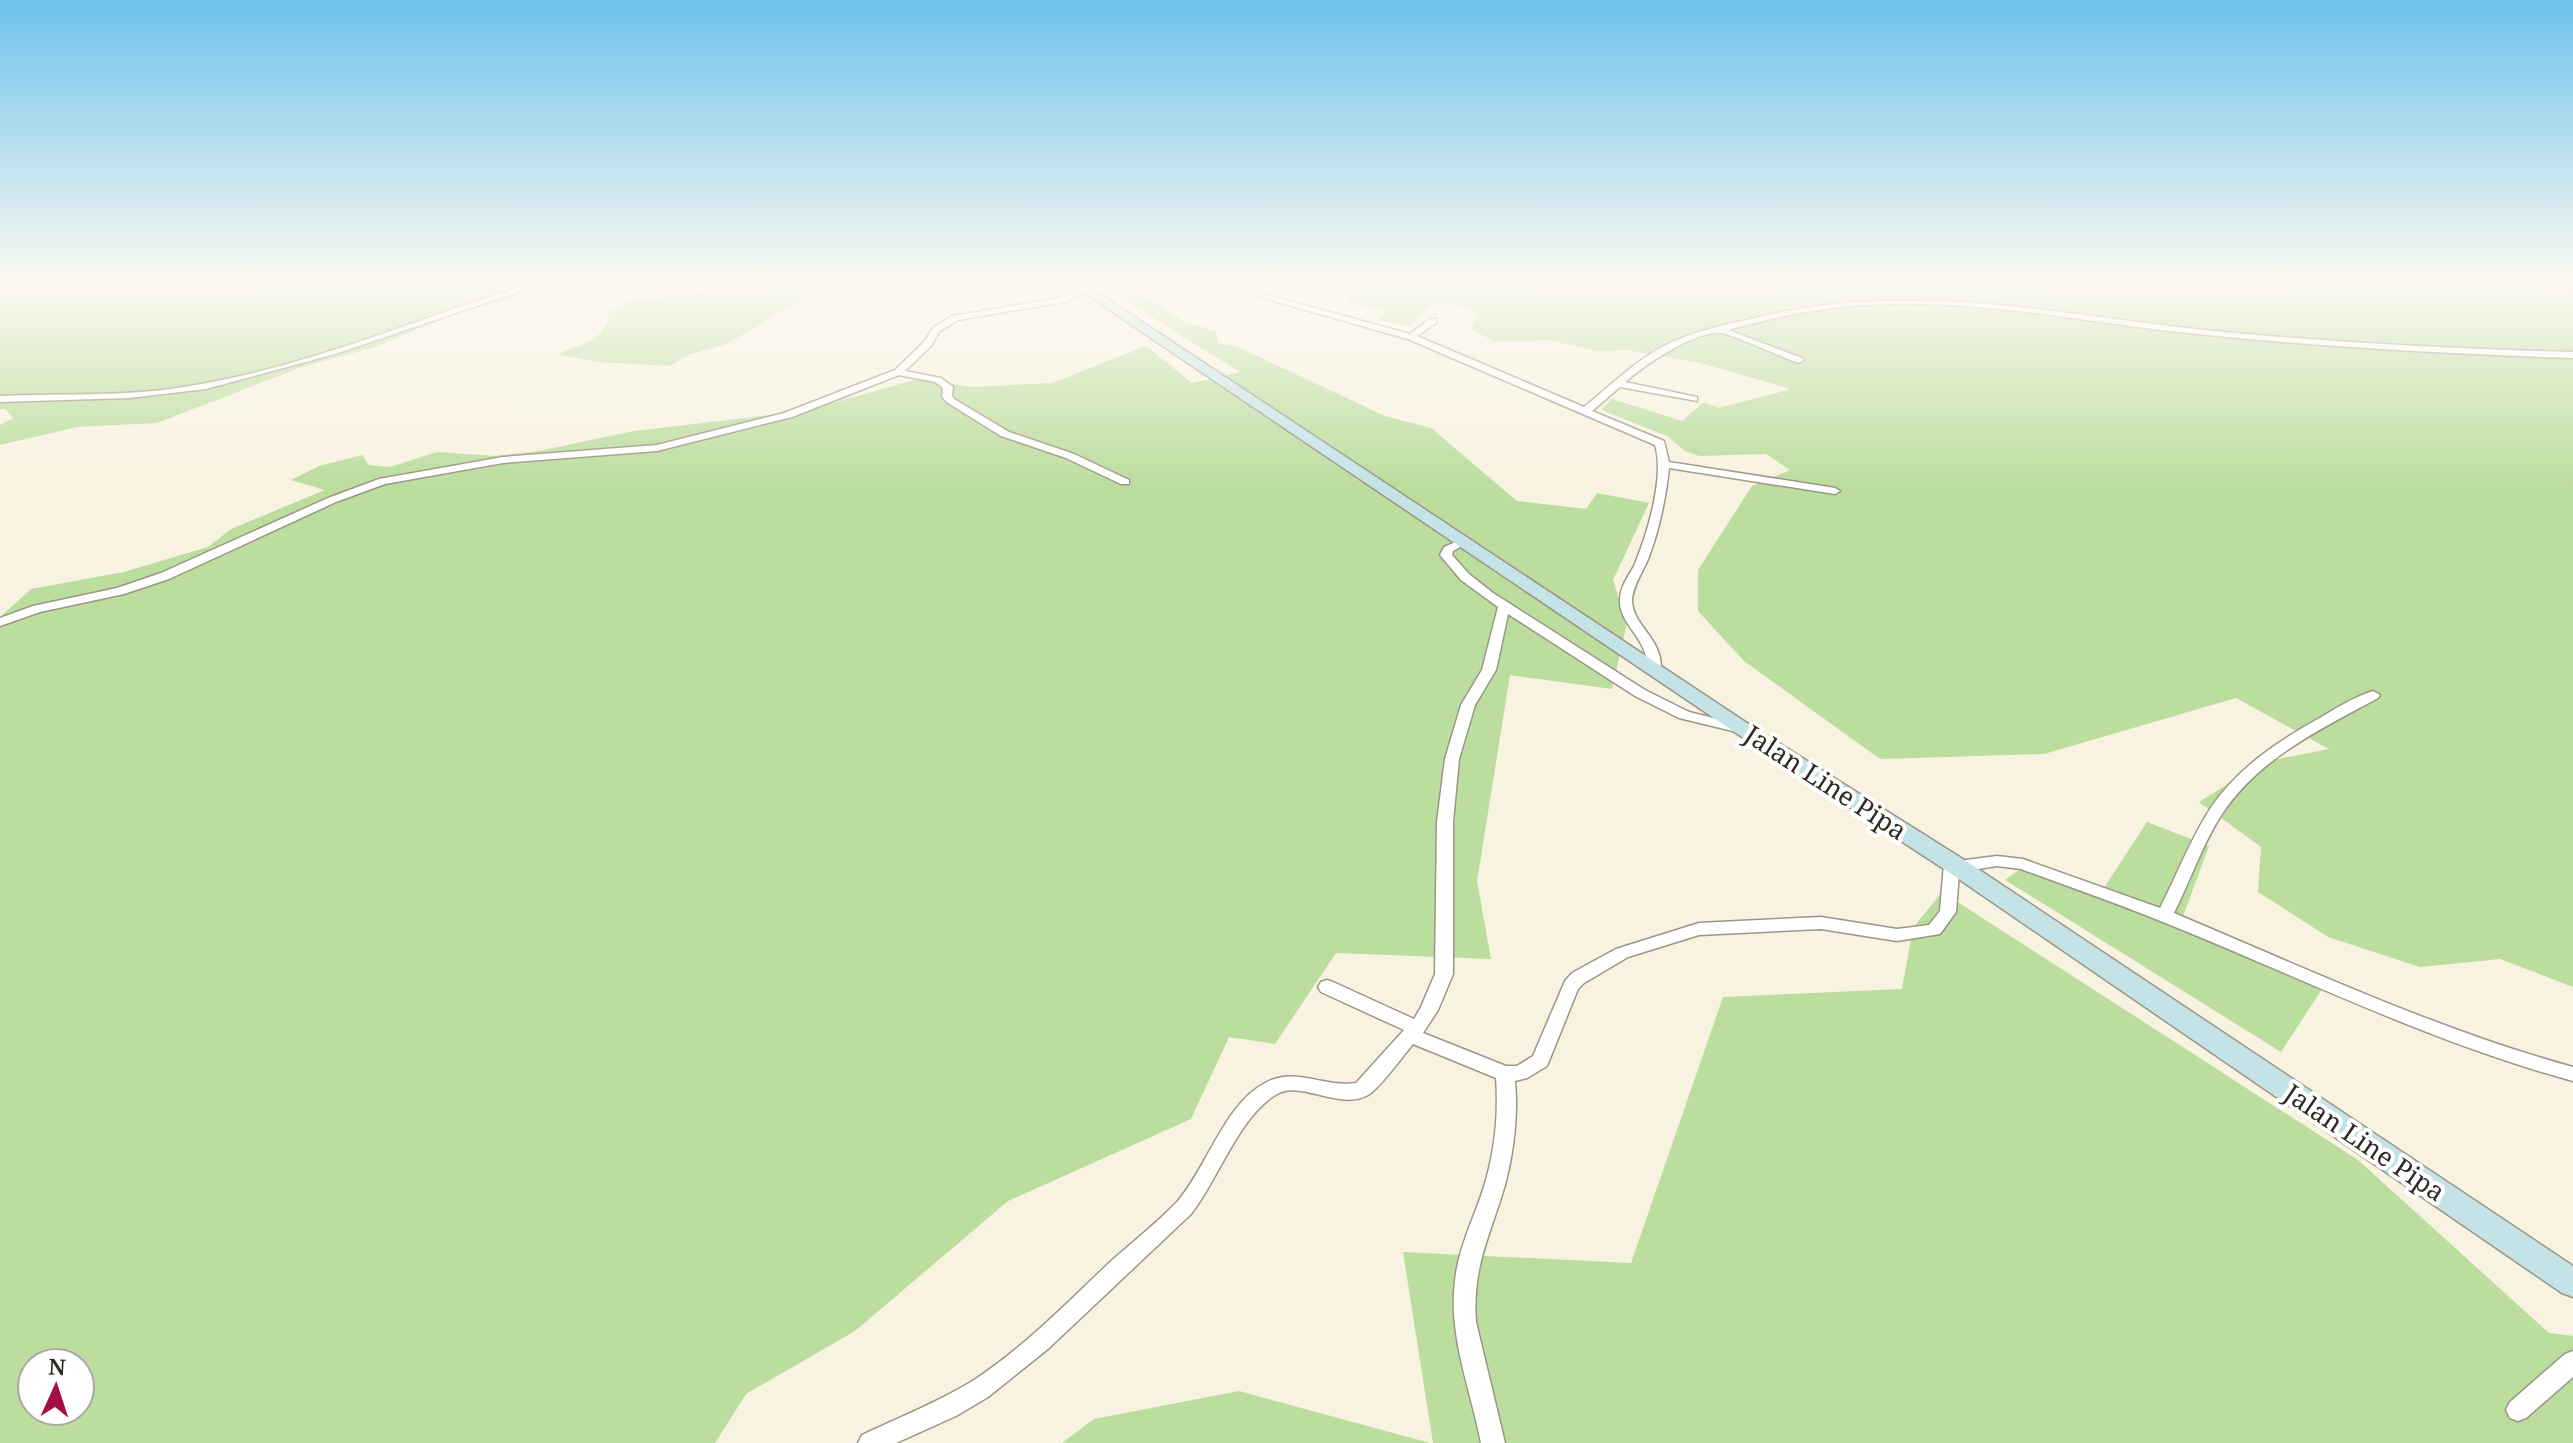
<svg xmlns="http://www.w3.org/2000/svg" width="2573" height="1443" viewBox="0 0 2573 1443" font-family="'Noto Serif',serif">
  <rect width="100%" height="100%" fill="#f8f2e0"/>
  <g fill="#bbdd9e" fill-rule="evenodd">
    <polygon points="0,284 489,284 522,298 455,313 379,346 299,368 157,423 77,427 0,445 0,425 13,418 5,409 0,409"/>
    <path d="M734 284H833L826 285 725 345 690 354 670 366 598 362 558 354C586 342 602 343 610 312L627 301 697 293Z"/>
    <path d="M1099 284H1123L1185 322 1216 331 1218 343 1236 346 1385 416 1431 428 1517 501 1586 509 1597 493 1649 503 1613 580 1627 623 1612 689 1510 675 1477 881 1491 959 1336 953 1275 1044 1229 1037 1191 1119 1008 1201 855 1331 746 1394 715 1443H0V617L31 589 124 572 208 547 231 529 325 490 291 480 319 466 362 455 369 465 390 467 437 452 495 456 539 451 634 431 779 414 821 406 918 379 972 387 1052 383 1146 346 1192 383 1240 372ZM32 1363H80V1411H32Z"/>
    <polygon points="2573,284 2573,987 2500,959 2420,967 2328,937 2258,892 2261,847 2199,802 2263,762 2329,749 2236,698 2044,754 1880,759 1744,661 1698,611 1698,570 1752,486 1790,470 1766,454 1699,456 1685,451 1667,436 1601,410 1612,399 1682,421 1704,402 1719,408 1791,389 1700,363 1627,350 1598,351 1548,340 1495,342 1471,329 1477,315 1464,307 1435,302 1410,326 1378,320 1386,311 1347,303 1354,294 1294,285"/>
    <polygon points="2147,822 2209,846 2182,919 2322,989 2281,1052 2005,880 2027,864 2102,891"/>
    <polygon points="1942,892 2358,1160 2549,1333 2573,1336 2573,1443 1433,1443 1403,1252 1631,1263 1723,997 1902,989 1913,928"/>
    <polygon points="1239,1391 1430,1443 1062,1443 1094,1419"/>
  </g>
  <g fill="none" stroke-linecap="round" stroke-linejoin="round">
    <defs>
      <g id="minor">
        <path d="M529 284H542L335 354 206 389 129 398 0 402V396C61 393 123 397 183 387 302 369 414 320 529 284Z"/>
        <polygon points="1077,284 1084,286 1079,295 1064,302 958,320 940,331 931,346 905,371 941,378 953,387 952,396 954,399 1009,432 1074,454 1129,480 1129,484 1121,484 1066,458 1001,436 948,403 942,397 943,388 935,382 899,375 792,417 657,451 503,463 385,484 336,502 169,579 124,594 40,612 0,626 0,618 33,606 117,588 161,573 328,498 379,479 503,457 657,445 784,413 895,370 924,342 934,327 952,316 1059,298 1073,291"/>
        <path d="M1213 284H1227L1410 334 1430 319H1436V323L1417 336 1584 407C1611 385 1635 361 1666 345 1692 332 1719 326 1747 320 1904 279 2047 313 2204 330 2327 342 2450 349 2573 352V358C2447 354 2322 347 2197 334 2079 322 1960 294 1841 307 1802 311 1765 320 1728 330L1802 358 1804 360 1799 363C1782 358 1730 332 1718 333 1691 333 1645 365 1625 382L1697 397V401L1620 387 1592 411 1664 441 1669 462 1835 488 1840 491 1835 494 1669 468C1666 497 1660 526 1650 554 1645 569 1633 584 1632 600 1632 625 1661 637 1661 667L1654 671 1647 667C1648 638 1619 625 1620 600 1620 587 1628 577 1634 566 1647 535 1665 477 1655 445L1408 339Z"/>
        <path d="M1465 538 1471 541 1453 551 1452 555 1469 574 1493 593 1645 690 1689 712 1746 726 1748 729 1741 733 1679 718 1635 696 1508 614 1496 670 1475 705 1459 759 1453 822V974L1438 1010 1423 1033 1506 1066H1517L1533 1056 1565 981 1572 973 1616 949 1699 923 1821 917 1897 929 1929 925 1940 911 1944 864 1946 860 1952 859 1958 861 1997 856 2023 859 2160 908C2177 875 2190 840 2210 809 2237 769 2276 742 2318 719 2335 709 2354 697 2373 691L2380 695 2378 698C2321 729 2259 758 2222 814 2202 845 2190 881 2174 913 2305 968 2435 1029 2573 1067V1081C2429 1042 2296 975 2158 920 2113 902 2067 886 2021 869L1997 866 1959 872 1956 912 1940 934 1897 941 1821 929 1699 935 1628 957 1584 983 1578 989 1547 1066 1527 1078 1515 1081C1518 1115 1514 1151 1505 1185 1490 1236 1472 1267 1476 1322L1505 1443H1481C1471 1390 1448 1336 1455 1281 1458 1250 1472 1222 1482 1193 1494 1157 1499 1117 1496 1078L1413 1044C1402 1057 1380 1088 1368 1095 1340 1111 1301 1080 1277 1094 1239 1116 1218 1180 1191 1214L1049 1348 988 1397 956 1416 896 1443H858L862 1435C898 1418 936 1403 971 1382 1022 1349 1065 1305 1109 1263 1131 1243 1156 1224 1177 1202 1207 1168 1225 1102 1267 1082 1296 1067 1326 1088 1356 1083L1404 1030 1321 992 1318 987 1321 982 1327 980 1333 982 1414 1019 1421 1007 1435 974 1437 822 1445 759 1461 705 1482 670 1498 607 1461 580 1440 555 1444 547Z"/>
        <polygon points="2573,1351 2573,1377 2526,1418 2518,1421 2510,1418 2506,1410 2510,1402 2565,1354"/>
      </g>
      <polygon id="secondary" points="1071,284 1085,284 1750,725 1966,861 2573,1266 2573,1297 2562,1293 1950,873 1736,733"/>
    </defs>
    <use href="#minor" stroke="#9b9685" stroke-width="3"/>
    <use href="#secondary" stroke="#9b9685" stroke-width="3"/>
    <use href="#minor" fill="#fff" fill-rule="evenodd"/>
    <use href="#secondary" fill="#c4e3e7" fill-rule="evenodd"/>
  </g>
  <linearGradient id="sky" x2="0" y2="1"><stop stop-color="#6dc2eb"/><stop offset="0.58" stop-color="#fcf9f1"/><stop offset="1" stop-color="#fcf9f1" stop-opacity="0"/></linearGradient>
  <rect width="2573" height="486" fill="url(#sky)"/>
  <g text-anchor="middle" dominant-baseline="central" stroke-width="8" stroke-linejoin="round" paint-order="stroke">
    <g font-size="26" fill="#2d2b24" stroke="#fff">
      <text transform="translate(1826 782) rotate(33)">Jalan Line Pipa</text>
      <text transform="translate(2365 1142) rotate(34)">Jalan Line Pipa</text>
    </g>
  </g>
  <g transform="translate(56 1387) rotate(3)"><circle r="38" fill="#ffffff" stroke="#abaaa7" stroke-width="2"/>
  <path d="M0-6L14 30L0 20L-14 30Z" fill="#a40d48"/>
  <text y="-12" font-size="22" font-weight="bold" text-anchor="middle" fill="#2d2b24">N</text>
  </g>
</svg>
